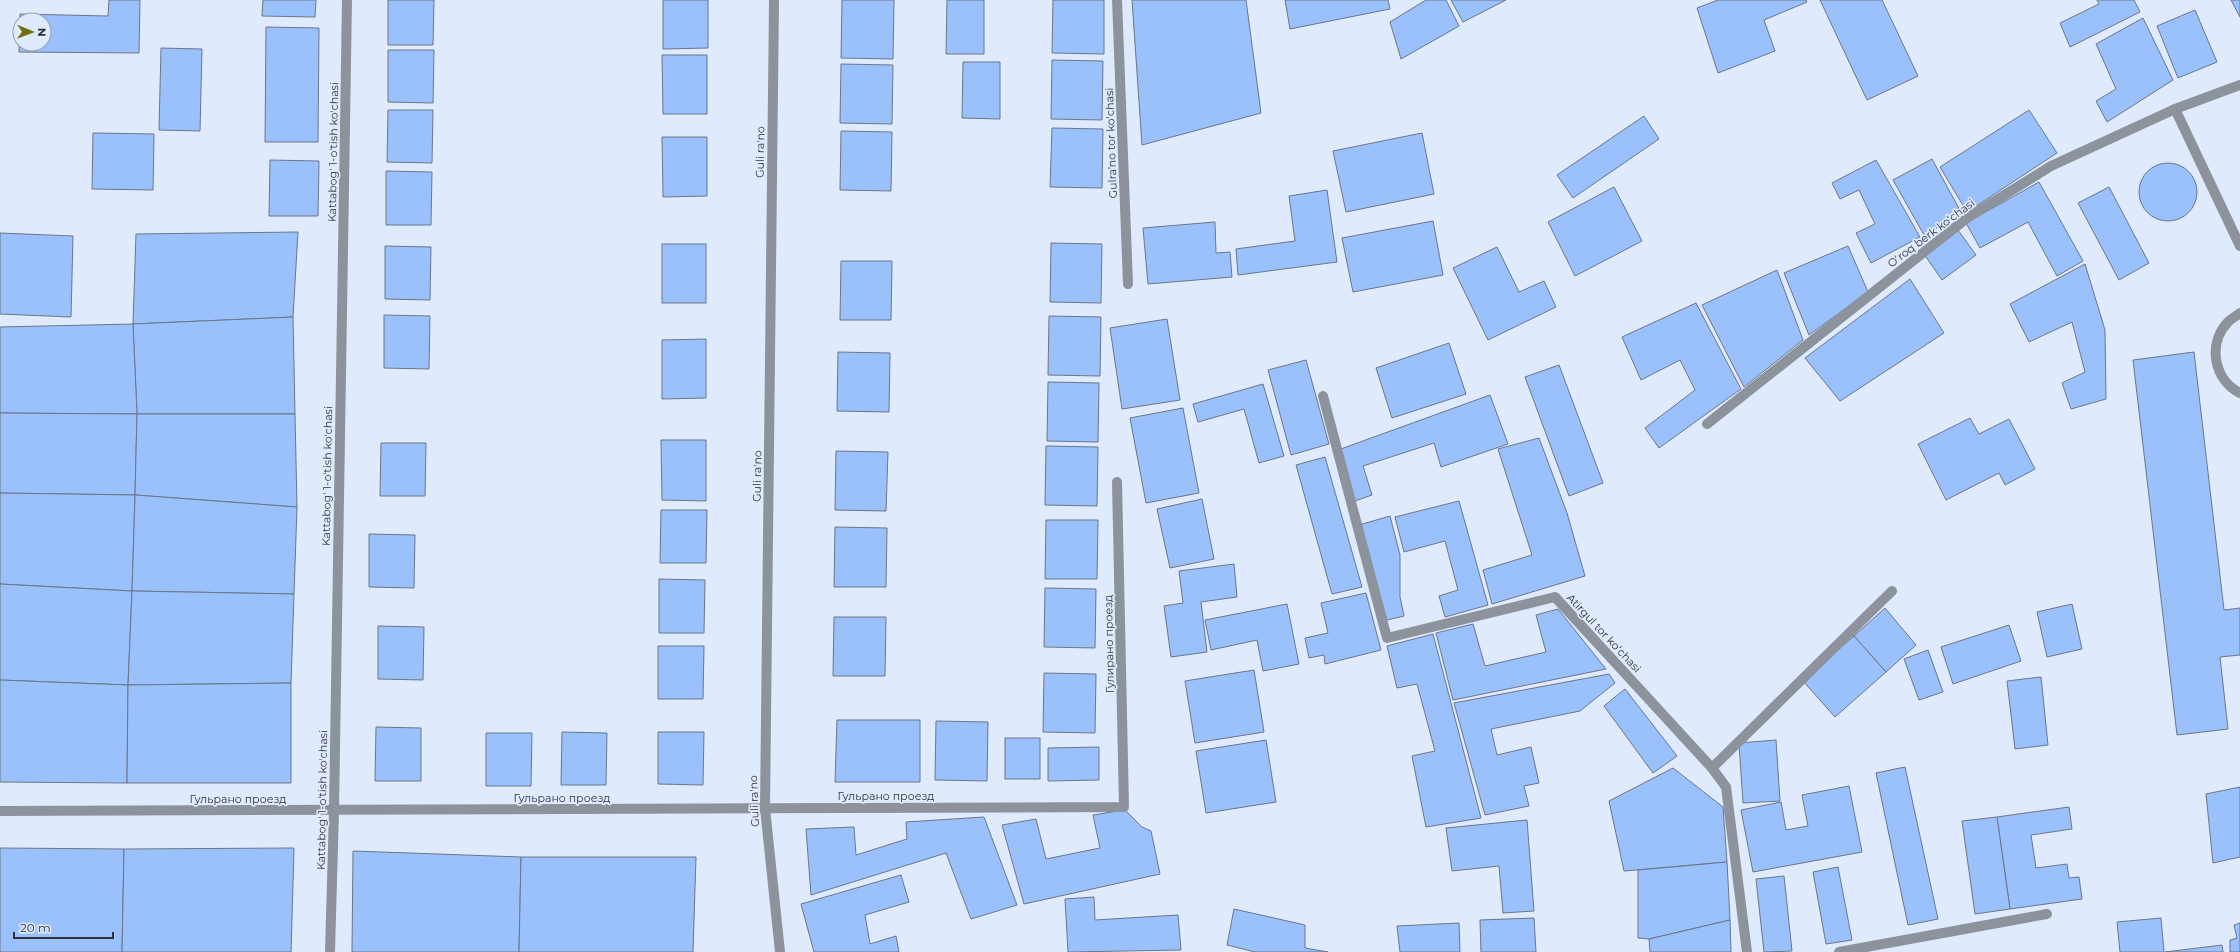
<svg xmlns="http://www.w3.org/2000/svg" width="2240" height="952" viewBox="0 0 2240 952" font-family="Montserrat,sans-serif">
  <rect width="100%" height="100%" fill="#dfebfc"/>
  <g fill="#9bc1fc" stroke="#6a7689" fill-rule="evenodd">
    <path d="M109 0H140L139 53 19 52 20 14 108 16ZM20 20H44V44H20Z"/>
    <polygon points="263,0 316,0 315,17 262,16"/>
    <polygon points="388,0 434,0 433,45 388,45"/>
    <polygon points="663,0 708,0 708,48 663,49"/>
    <polygon points="842,0 894,0 893,59 841,58"/>
    <polygon points="947,0 984,0 984,54 946,54"/>
    <polygon points="1053,0 1104,0 1104,54 1052,53"/>
    <polygon points="1132,0 1246,0 1261,113 1142,145"/>
    <polygon points="1285,0 1388,0 1390,9 1290,29"/>
    <polygon points="1426,0 1446,0 1459,26 1401,59 1390,22"/>
    <polygon points="1451,0 1506,0 1463,22"/>
    <polygon points="1718,0 1806,0 1807,2 1764,20 1775,51 1718,73 1697,8"/>
    <polygon points="1820,0 1882,0 1918,76 1867,100"/>
    <polygon points="2097,0 2134,0 2140,12 2070,47 2060,23 2099,4"/>
    <polygon points="2231,0 2240,0 2240,17"/>
    <polygon points="2195,10 2217,62 2178,78 2157,26"/>
    <polygon points="2143,18 2173,80 2107,122 2096,101 2116,89 2096,44"/>
    <polygon points="266,27 319,28 318,142 265,142"/>
    <polygon points="161,48 202,49 200,131 159,130"/>
    <polygon points="388,50 434,50 433,103 388,102"/>
    <polygon points="662,55 707,55 707,114 663,114"/>
    <polygon points="1052,60 1103,61 1102,120 1051,119"/>
    <polygon points="963,62 1000,62 1000,119 962,118"/>
    <polygon points="841,64 893,65 892,124 840,123"/>
    <polygon points="388,110 433,110 432,163 387,162"/>
    <polygon points="2029,110 2057,153 1967,212 1940,167"/>
    <polygon points="1644,116 1659,139 1573,198 1557,175"/>
    <polygon points="1052,128 1103,129 1102,188 1050,187"/>
    <polygon points="841,131 892,132 891,191 840,190"/>
    <polygon points="93,133 154,134 153,190 92,189"/>
    <polygon points="1422,133 1434,194 1346,212 1333,151"/>
    <polygon points="662,137 707,137 707,196 663,197"/>
    <polygon points="1932,159 1962,214 1924,235 1893,180"/>
    <polygon points="270,160 319,161 318,216 269,216"/>
    <polygon points="1876,160 1920,237 1871,263 1856,233 1875,224 1859,190 1840,199 1832,183"/>
    <circle cx="2168" cy="192" r="29"/>
    <polygon points="386,171 432,172 431,225 386,225"/>
    <polygon points="2039,182 2083,261 2057,276 2028,222 1980,248 1966,223"/>
    <polygon points="1614,187 1642,241 1575,276 1548,222"/>
    <polygon points="2109,187 2149,263 2119,280 2078,203"/>
    <polygon points="1327,190 1337,262 1238,275 1236,249 1295,241 1289,196"/>
    <polygon points="1433,221 1443,275 1353,292 1342,238"/>
    <polygon points="1215,222 1216,253 1230,252 1232,277 1148,284 1143,228"/>
    <polygon points="1958,230 1976,255 1942,280 1924,254"/>
    <polygon points="298,232 293,317 133,324 136,234"/>
    <polygon points="0,233 73,236 71,317 0,314"/>
    <polygon points="1051,243 1102,244 1101,303 1050,302"/>
    <rect x="662" y="244" width="44" height="59"/>
    <polygon points="385,246 431,247 430,300 385,299"/>
    <polygon points="1848,246 1868,292 1809,335 1784,273"/>
    <polygon points="1497,247 1519,292 1544,281 1556,307 1488,340 1453,268"/>
    <polygon points="841,261 892,261 891,320 840,320"/>
    <polygon points="2085,264 2105,330 2106,399 2071,409 2062,383 2085,372 2072,322 2029,342 2010,304"/>
    <polygon points="1777,270 1803,340 1744,387 1702,305"/>
    <polygon points="1910,279 1944,333 1840,401 1805,358"/>
    <polygon points="1696,303 1741,389 1659,448 1645,428 1695,390 1680,360 1641,380 1622,337"/>
    <polygon points="384,315 430,316 429,369 384,368"/>
    <polygon points="1049,316 1101,317 1100,376 1048,375"/>
    <polygon points="293,317 295,414 137,414 133,324"/>
    <polygon points="1167,319 1180,400 1122,409 1110,328"/>
    <polygon points="133,324 137,414 0,413 0,327"/>
    <polygon points="706,339 706,398 662,399 662,340"/>
    <polygon points="1449,343 1466,394 1392,418 1376,368"/>
    <polygon points="838,352 890,353 889,412 837,411"/>
    <polygon points="2194,352 2224,610 2240,608 2240,655 2220,657 2228,729 2177,735 2133,360"/>
    <polygon points="1306,360 1329,444 1291,455 1268,370"/>
    <polygon points="1559,365 1603,483 1569,496 1525,377"/>
    <polygon points="1048,382 1099,383 1098,442 1047,441"/>
    <polygon points="1263,384 1284,456 1259,463 1244,409 1198,422 1193,404"/>
    <polygon points="1490,395 1508,444 1441,467 1434,443 1363,466 1372,495 1355,501 1338,450"/>
    <polygon points="1183,408 1199,493 1146,503 1130,418"/>
    <polygon points="0,413 137,414 135,495 0,493"/>
    <polygon points="137,414 295,414 297,507 135,495"/>
    <polygon points="1970,418 1979,434 2009,419 2035,469 2005,485 1999,473 1946,500 1918,444"/>
    <polygon points="1539,438 1567,513 1585,576 1492,604 1483,570 1532,555 1498,449"/>
    <polygon points="661,440 706,440 706,501 662,500"/>
    <polygon points="381,443 426,443 425,496 380,496"/>
    <polygon points="1046,446 1098,447 1097,506 1045,505"/>
    <polygon points="836,451 888,452 886,511 835,510"/>
    <polygon points="1325,457 1362,587 1332,594 1296,465"/>
    <polygon points="0,493 135,495 132,591 0,584"/>
    <polygon points="135,495 297,507 294,594 132,591"/>
    <polygon points="1202,499 1214,559 1170,568 1157,509"/>
    <polygon points="1459,501 1488,605 1445,617 1439,596 1458,590 1445,541 1404,552 1395,517"/>
    <polygon points="661,510 707,510 706,563 660,563"/>
    <polygon points="1390,516 1400,555 1400,597 1404,616 1387,620 1359,525"/>
    <polygon points="1046,520 1098,520 1097,579 1045,579"/>
    <polygon points="835,527 887,528 886,587 834,587"/>
    <polygon points="369,534 415,535 414,588 369,587"/>
    <polygon points="1234,564 1237,597 1201,602 1207,652 1171,657 1164,606 1183,603 1179,571"/>
    <polygon points="659,579 705,580 704,633 659,633"/>
    <polygon points="0,584 132,591 128,685 0,680"/>
    <polygon points="1045,588 1096,589 1095,648 1044,647"/>
    <polygon points="132,591 294,594 291,683 128,685"/>
    <polygon points="1366,593 1381,650 1325,664 1324,655 1309,658 1305,638 1328,633 1321,603"/>
    <polygon points="1287,604 1299,664 1263,671 1257,640 1211,650 1205,620"/>
    <polygon points="2072,604 2082,649 2047,657 2037,612"/>
    <polygon points="1885,608 1916,645 1886,672 1854,636"/>
    <polygon points="1558,609 1606,669 1453,700 1436,633 1473,624 1485,666 1546,652 1536,615"/>
    <polygon points="834,617 886,617 885,676 833,676"/>
    <polygon points="2009,625 2021,661 1953,684 1941,647"/>
    <polygon points="378,626 424,627 423,680 378,679"/>
    <polygon points="1433,634 1481,818 1426,827 1412,756 1435,751 1417,684 1397,688 1387,646"/>
    <polygon points="1854,636 1886,672 1835,717 1803,681"/>
    <polygon points="658,646 704,646 703,699 658,699"/>
    <polygon points="1928,650 1943,692 1919,700 1904,659"/>
    <polygon points="1254,670 1264,732 1195,743 1185,681"/>
    <polygon points="1044,673 1096,674 1095,733 1043,732"/>
    <polygon points="1609,674 1615,683 1580,711 1491,729 1497,755 1531,747 1539,783 1524,786 1529,806 1485,815 1454,703"/>
    <polygon points="2041,677 2048,745 2015,749 2007,681"/>
    <polygon points="0,680 128,685 127,783 0,782"/>
    <polygon points="291,683 291,783 127,783 128,685"/>
    <polygon points="1625,689 1677,756 1653,773 1604,706"/>
    <polygon points="837,720 920,720 920,782 835,782"/>
    <polygon points="936,721 988,722 987,781 935,780"/>
    <polygon points="376,727 421,728 421,781 375,781"/>
    <polygon points="562,732 607,733 606,785 561,785"/>
    <polygon points="658,732 704,732 703,785 658,784"/>
    <polygon points="486,733 532,733 531,786 486,786"/>
    <rect x="1005" y="738" width="35" height="41"/>
    <polygon points="1266,740 1276,802 1206,813 1196,751"/>
    <polygon points="1776,740 1780,801 1743,803 1739,743"/>
    <polygon points="1099,747 1099,780 1048,781 1048,748"/>
    <polygon points="1905,767 1938,919 1908,925 1876,773"/>
    <polygon points="1673,768 1723,807 1727,862 1624,871 1609,801"/>
    <polygon points="1849,786 1862,852 1753,872 1741,810 1781,802 1786,830 1808,826 1802,795"/>
    <polygon points="2240,787 2240,857 2213,863 2206,794"/>
    <polygon points="2069,807 2072,829 2031,835 2036,868 2067,864 2069,878 2079,877 2082,899 2010,909 1997,817"/>
    <polygon points="1125,810 1142,827 1151,831 1160,874 1024,904 1002,825 1036,819 1046,859 1100,848 1093,815"/>
    <polygon points="984,817 1017,905 971,919 946,853 811,895 806,829 854,827 856,855 907,839 906,822"/>
    <polygon points="1997,817 2010,909 1975,914 1962,821"/>
    <polygon points="1527,820 1534,911 1503,913 1499,866 1452,871 1446,828"/>
    <polygon points="0,848 124,849 122,952 0,952"/>
    <polygon points="294,848 291,952 122,952 124,849"/>
    <polygon points="353,851 521,857 519,952 352,952"/>
    <polygon points="521,857 696,857 693,952 519,952"/>
    <polygon points="1727,862 1730,920 1649,939 1638,938 1638,870"/>
    <polygon points="1838,867 1852,940 1826,944 1813,872"/>
    <polygon points="901,875 909,902 865,915 870,944 896,936 899,952 814,952 801,904"/>
    <polygon points="1784,876 1792,951 1764,952 1756,879"/>
    <polygon points="1094,897 1095,920 1178,915 1181,950 1068,952 1065,899"/>
    <polygon points="1234,909 1305,925 1305,948 1328,952 1255,952 1227,945"/>
    <polygon points="1534,918 1536,952 1481,952 1480,920"/>
    <polygon points="2161,918 2164,952 2120,952 2117,922"/>
    <polygon points="1730,920 1731,952 1650,952 1649,939"/>
    <polygon points="1459,923 1460,952 1400,952 1397,926"/>
    <polygon points="2240,923 2240,952 2230,952 2230,940 2237,938 2234,925"/>
    <polygon points="2222,945 2223,952 2165,952"/>
  </g>
  <g fill="none" stroke-linecap="round" stroke-linejoin="round">
    <g stroke="#8d939c" stroke-width="10">
      <polyline points="774,0 765,808 780,952"/>
      <polyline points="1117,0 1128,284"/>
      <polyline points="2175,109 2240,246"/>
      <path d="M2240 313C2236 316 2231 319 2228 322 2207 344 2214 380 2240 393"/>
      <polyline points="1323,396 1387,638 1555,597 1712,768 1726,787 1747,952"/>
      <polyline points="1707,424 1967,218 2051,166 2175,109 2240,85"/>
      <polyline points="1712,768 1892,591"/>
      <polyline points="0,811 1124,807 1117,482"/>
      <polyline points="330,952 334,811 347,0"/>
      <polyline points="1839,952 2047,914"/>
    </g>
  </g>
  <g text-anchor="middle" dominant-baseline="central" stroke-width="3.5" stroke-linejoin="round" paint-order="stroke">
    <g font-size="11" fill="#2e333b" stroke="#dfebfc">
      <text transform="translate(1111 143) rotate(-92)">Gulraʼno tor koʻchasi</text>
      <text transform="translate(333 152) rotate(-89)">Kattabog' 1-o'tish ko'chasi</text>
      <text transform="translate(760 152) rotate(-89)">Guli ra'no</text>
      <text transform="translate(1931 233) rotate(-37)">Oʻroq berk koʻchasi</text>
      <text transform="translate(327 476) rotate(-89)">Kattabog' 1-o'tish ko'chasi</text>
      <text transform="translate(757 476) rotate(-89)">Guli ra'no</text>
      <text transform="translate(1604 633) rotate(47)">Atirgul tor koʻchasi</text>
      <text transform="translate(1109 644) rotate(-91)">Гулирано проезд</text>
      <text x="886" y="796">Гульрано проезд</text>
      <text x="562" y="798">Гульрано проезд</text>
      <text x="238" y="799">Гульрано проезд</text>
      <text transform="translate(322 800) rotate(-89)">Kattabog' 1-o'tish ko'chasi</text>
      <text transform="translate(754 801) rotate(-92)">Guli ra'no</text>
    </g>
  </g>
  <g transform="translate(32 32) rotate(91)"><circle r="19" fill="#dfebfc" stroke="#98a1af"/>
  <path d="M0-3L7 15L0 10L-7 15Z" fill="#706e0f"/>
  <text y="-6" font-size="11" font-weight="bold" text-anchor="middle" fill="#2e333b">N</text>
  </g>
  <path d="M14 932v6h99v-6" fill="none" stroke="#2e333b" stroke-width="2"/>
  <text x="20" y="932" font-size="12" fill="#2e333b" stroke="#dfebfc" stroke-width="3" paint-order="stroke">20 m</text>
</svg>
